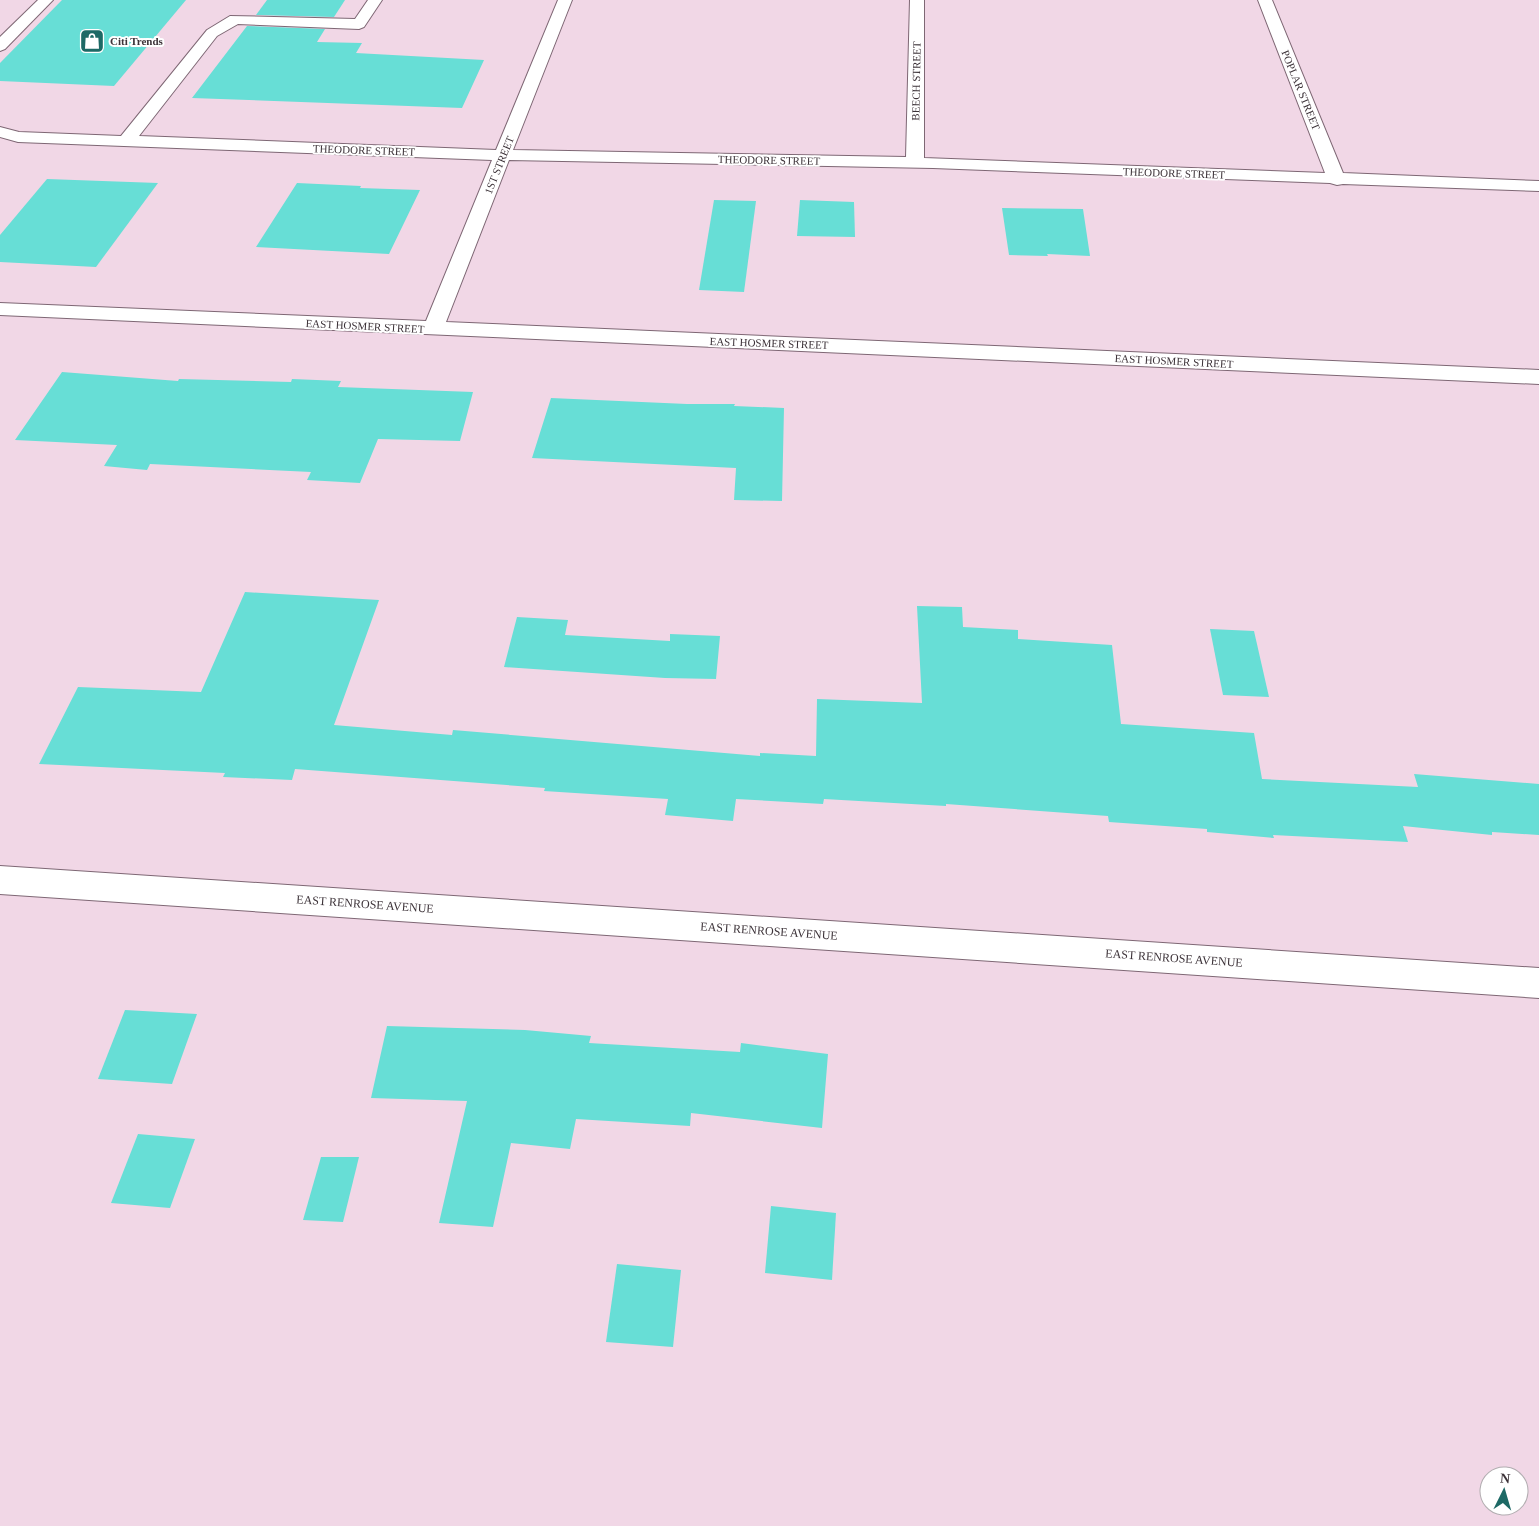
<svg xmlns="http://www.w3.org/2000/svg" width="1539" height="1526" viewBox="0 0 1539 1526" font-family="'Times New Roman',serif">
  <rect width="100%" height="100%" fill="#f1d7e6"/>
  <g fill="#67ded6">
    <polygon points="62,0 186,0 114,86 0,81 0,63"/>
    <polygon points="267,0 345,0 334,17 256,15"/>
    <polygon points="247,26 325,29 317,42 362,43 356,53 484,60 462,108 192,98"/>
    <polygon points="47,179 158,183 96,267 0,262 0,235"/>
    <polygon points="297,183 361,186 360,188 420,190 389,254 256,247"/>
    <polygon points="714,200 756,201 744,292 699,290"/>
    <polygon points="800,200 854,202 855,237 797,236"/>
    <polygon points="1002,208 1083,209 1090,256 1047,254 1048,256 1009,255"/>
    <polygon points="62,372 178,381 179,379 291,382 292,379 341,381 338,387 473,392 460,441 378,439 360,483 307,480 311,472 150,464 147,470 104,466 117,445 15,440"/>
    <polygon points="551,398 687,404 735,404 734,406 784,408 782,501 734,500 736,468 532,458"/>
    <polygon points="245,592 379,600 334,725 452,735 453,730 760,756 760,753 816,756 817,699 922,703 917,606 962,607 963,627 1018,630 1018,639 1112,645 1121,724 1254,733 1262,779 1418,787 1414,774 1539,784 1539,835 1492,832 1492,835 1403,826 1408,842 1273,835 1274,838 1207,832 1207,829 1109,822 1108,816 946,804 946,806 824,799 823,804 736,799 733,821 665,815 668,799 544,791 545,788 295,769 292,780 223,777 225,773 39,764 78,687 201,692"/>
    <polygon points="517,617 568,620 565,635 670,641 670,634 720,636 716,679 665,678 504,667"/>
    <polygon points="1210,629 1254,631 1269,697 1223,695"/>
    <polygon points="125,1010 197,1014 172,1084 98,1079"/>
    <polygon points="387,1026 525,1030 591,1036 589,1043 740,1052 741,1043 828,1054 822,1128 691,1113 690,1126 576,1119 570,1149 511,1143 493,1227 439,1223 467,1101 371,1098"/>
    <polygon points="138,1134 195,1139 170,1208 111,1203"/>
    <polygon points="321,1157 359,1157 343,1222 303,1220"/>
    <polygon points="771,1206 836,1213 832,1280 765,1273"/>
    <polygon points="617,1264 681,1270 673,1347 606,1342"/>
  </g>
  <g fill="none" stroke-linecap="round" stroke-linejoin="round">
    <defs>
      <g id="minor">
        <polygon points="38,0 53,0 5,49 0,51 0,37"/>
        <polygon points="368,0 382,0 364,27 359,29 238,24 217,36 139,136 496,150 558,0 572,0 513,150 906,157 910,0 924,0 924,158 1325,173 1258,0 1272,0 1343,173 1539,181 1539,191 1343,184 1337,185 1330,183 933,168 509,160 446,322 1539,370 1539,384 0,315 0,303 426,321 492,160 18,142 0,137 0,127 19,132 121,136 207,30 230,16 355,19"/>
        <polygon points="0,866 1539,968 1539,998 0,894"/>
      </g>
    </defs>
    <use href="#minor" stroke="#7e6774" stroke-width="2"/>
    <use href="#minor" fill="#fff" fill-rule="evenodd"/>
  </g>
  <defs>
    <symbol id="shop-square" viewBox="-11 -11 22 22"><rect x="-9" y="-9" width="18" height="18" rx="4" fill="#1d6965" stroke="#fff"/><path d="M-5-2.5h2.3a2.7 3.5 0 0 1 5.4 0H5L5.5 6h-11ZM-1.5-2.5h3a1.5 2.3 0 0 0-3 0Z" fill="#fff"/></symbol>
  </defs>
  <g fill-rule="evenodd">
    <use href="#shop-square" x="78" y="27" width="28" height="28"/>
  </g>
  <g text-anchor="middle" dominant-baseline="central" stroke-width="4" stroke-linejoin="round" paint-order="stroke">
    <g font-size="11" font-weight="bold" fill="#3d3339" stroke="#fff" text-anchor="start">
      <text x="110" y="41">Citi Trends</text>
    </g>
    <g font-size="11" fill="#3d3339" stroke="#fff">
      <text transform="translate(916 81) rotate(-89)">BEECH STREET</text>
      <text transform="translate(1301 90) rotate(68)">POPLAR STREET</text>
      <text transform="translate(364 150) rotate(2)">THEODORE STREET</text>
      <text transform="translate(769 160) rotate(1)">THEODORE STREET</text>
      <text transform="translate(499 165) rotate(-68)">1ST STREET</text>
      <text transform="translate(1174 173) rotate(2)">THEODORE STREET</text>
      <text transform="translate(365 326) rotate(3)">EAST HOSMER STREET</text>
      <text transform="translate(769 343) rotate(2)">EAST HOSMER STREET</text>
      <text transform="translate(1174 361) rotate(3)">EAST HOSMER STREET</text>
    </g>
    <g font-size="12" fill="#3d3339" stroke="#fff">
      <text transform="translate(365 904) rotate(4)">EAST RENROSE AVENUE</text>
      <text transform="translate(769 931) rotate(4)">EAST RENROSE AVENUE</text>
      <text transform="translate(1174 958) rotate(4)">EAST RENROSE AVENUE</text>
    </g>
  </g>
  <g transform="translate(1504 1491) rotate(5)"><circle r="24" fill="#ffffff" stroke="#b1adb0"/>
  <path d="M0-4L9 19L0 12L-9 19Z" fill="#1d6965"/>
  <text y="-8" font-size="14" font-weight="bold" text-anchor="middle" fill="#3d3339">N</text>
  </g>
</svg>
